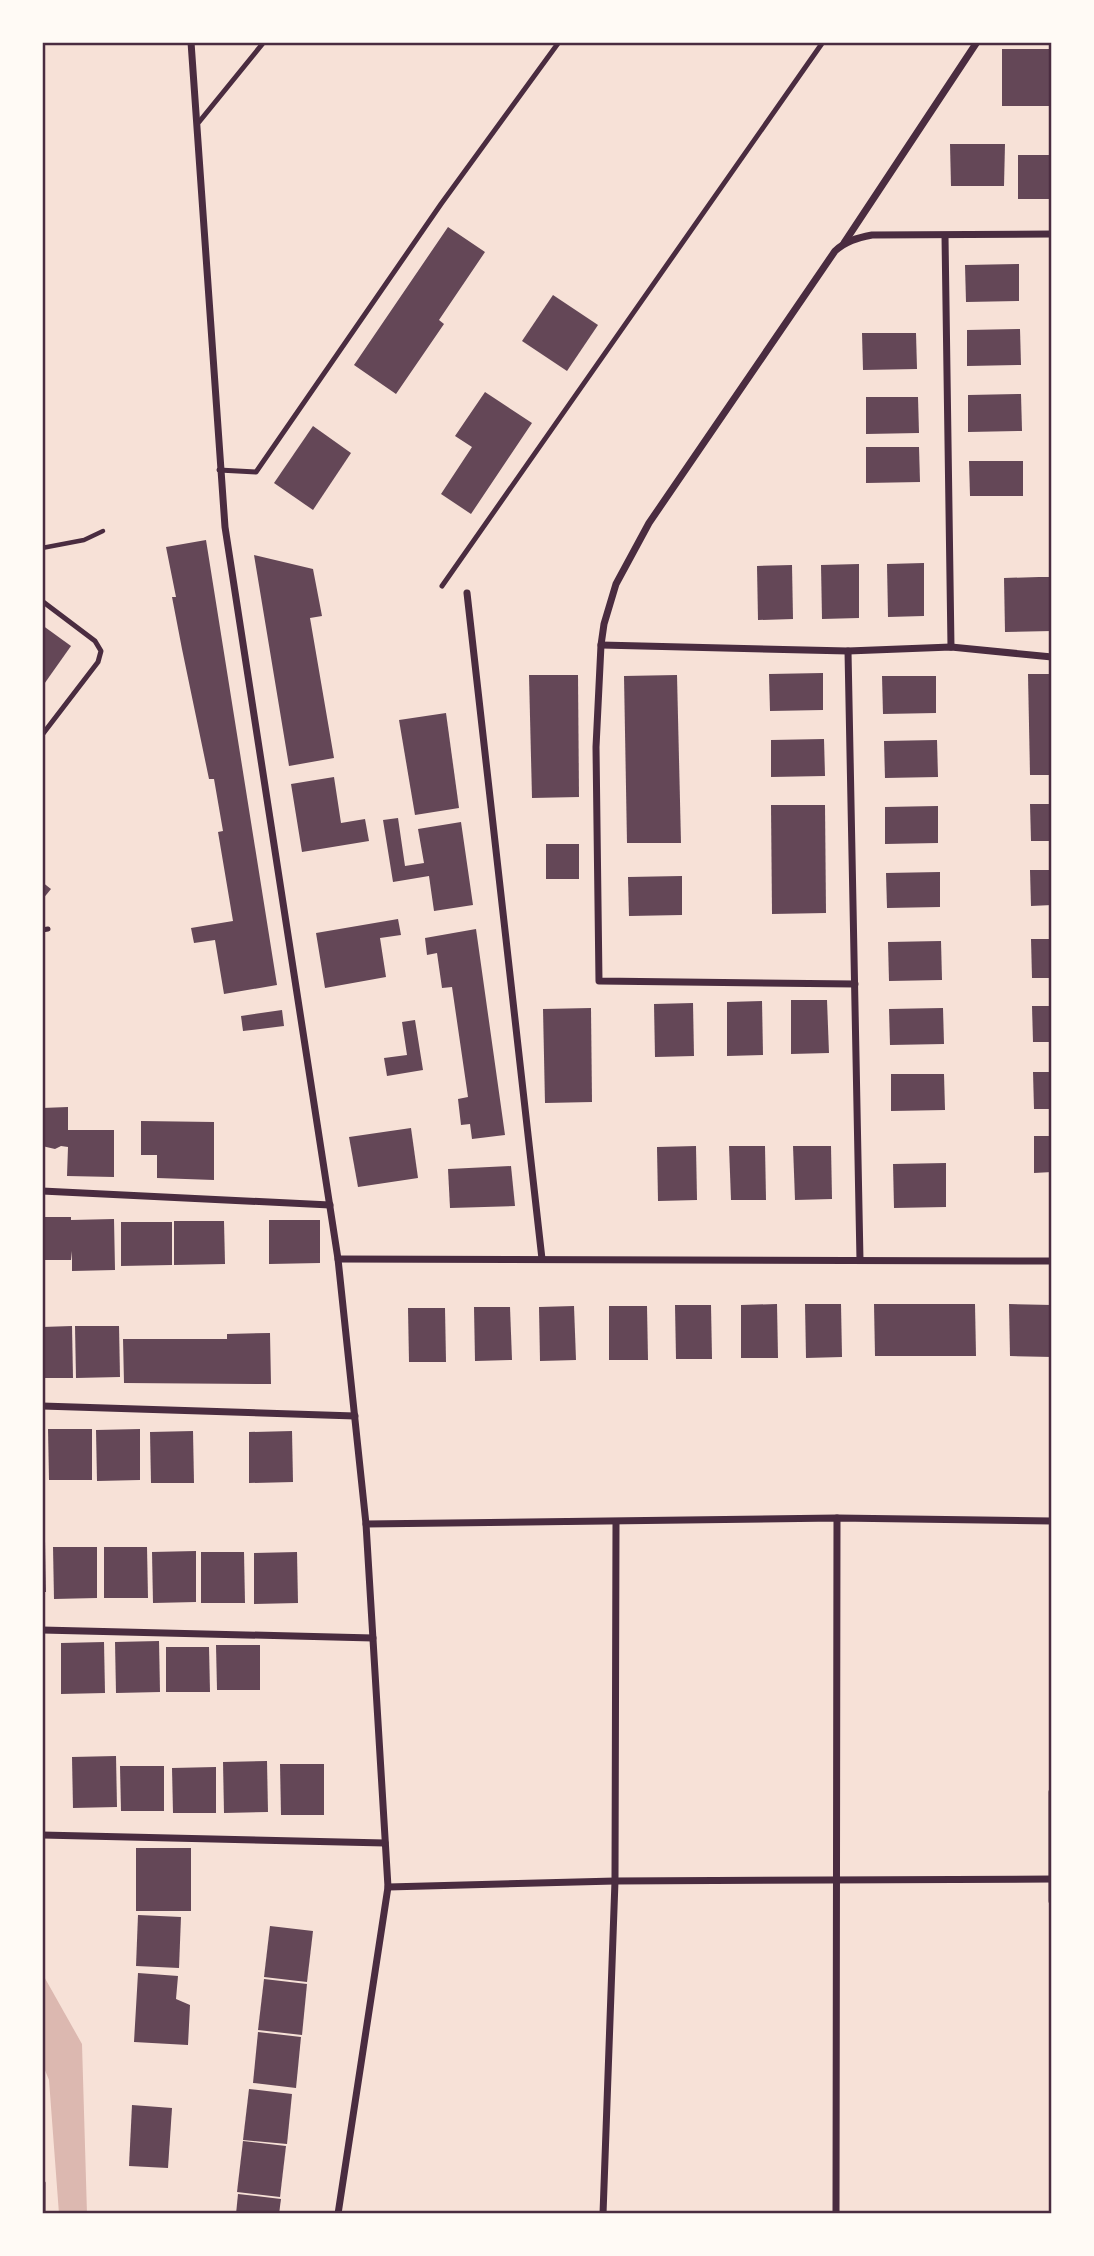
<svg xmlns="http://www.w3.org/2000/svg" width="1094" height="2256" viewBox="0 0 1094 2256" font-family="Rubik,sans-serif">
  <rect width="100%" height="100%" fill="#f7e1d7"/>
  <polygon fill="#dcb8b0" points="42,1973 82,2044 87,2214 59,2214 49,2080 42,2063"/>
  <g fill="#644757">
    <rect x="1002" y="49" width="50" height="57"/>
    <polygon points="950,144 1005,144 1004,186 951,186"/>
    <rect x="1018" y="155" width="34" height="44"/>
    <polygon points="448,227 485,252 439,320 444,324 396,394 354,365"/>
    <polygon points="1019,264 1019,301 966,302 965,265"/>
    <polygon points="553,295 598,325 567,371 522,341"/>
    <polygon points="1020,329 1021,365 967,366 967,330"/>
    <polygon points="862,333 916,333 917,369 863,370"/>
    <polygon points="485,392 532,423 471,514 441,494 472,447 455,436"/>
    <polygon points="1021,394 1022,431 968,432 968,395"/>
    <polygon points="866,397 918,397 919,433 866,434"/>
    <polygon points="313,426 351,453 313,510 274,483"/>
    <polygon points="866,447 919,447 920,482 866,483"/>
    <polygon points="969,461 1023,461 1023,496 970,496"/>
    <polygon points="206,540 277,985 224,994 215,940 194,943 191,928 233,921 218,832 223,831 214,779 209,779 182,649 172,597 176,597 166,547"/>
    <polygon points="254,555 313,569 322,616 310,618 334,758 289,766"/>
    <polygon points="924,563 924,616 888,617 887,564"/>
    <polygon points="859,564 859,618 822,619 821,565"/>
    <polygon points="792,565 793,619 758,620 757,566"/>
    <polygon points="1039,577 1052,577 1052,631 1005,632 1004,578"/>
    <polygon points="42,625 71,646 42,687"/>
    <polygon points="823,673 823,710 770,711 769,674"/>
    <polygon points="1028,674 1052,674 1052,775 1030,775"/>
    <polygon points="529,675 578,675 579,797 532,798"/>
    <polygon points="677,675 681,843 627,843 624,676"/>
    <polygon points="882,676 936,676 936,713 883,714"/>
    <polygon points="446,713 459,808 415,815 399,720"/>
    <polygon points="824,739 825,776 771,777 771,740"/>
    <polygon points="937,740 938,777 885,778 884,741"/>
    <polygon points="334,777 341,823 365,819 369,841 302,852 291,784"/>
    <polygon points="1030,804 1052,804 1052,841 1031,841"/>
    <polygon points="771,805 825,805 826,913 772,914"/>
    <polygon points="938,806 938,843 885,844 885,807"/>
    <polygon points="398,818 405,866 424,863 418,829 461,822 473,905 434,911 429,876 393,882 383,820"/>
    <rect x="546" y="844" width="33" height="35"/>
    <polygon points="1030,870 1052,870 1052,905 1031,906"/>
    <polygon points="940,872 940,907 887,908 886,873"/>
    <polygon points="682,876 682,915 629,916 628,877"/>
    <polygon points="42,882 51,889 42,900"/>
    <polygon points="398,919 401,935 380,938 386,977 325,988 316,933"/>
    <polygon points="476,929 505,1135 472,1139 470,1124 461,1125 458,1099 468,1097 452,987 442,988 437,953 427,955 425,938"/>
    <polygon points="1031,939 1052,939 1052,978 1032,978"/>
    <polygon points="941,941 942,980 889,981 888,942"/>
    <polygon points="791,1000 827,1000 829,1053 791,1054"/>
    <polygon points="762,1001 763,1055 727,1056 727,1002"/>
    <polygon points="693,1003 694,1056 655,1057 654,1004"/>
    <polygon points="1032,1006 1052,1006 1052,1042 1033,1042"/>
    <polygon points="591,1008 592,1102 545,1103 543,1009"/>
    <polygon points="943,1008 944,1044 890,1045 889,1009"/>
    <polygon points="282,1010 284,1026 243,1031 241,1016"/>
    <polygon points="415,1020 423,1070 387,1076 384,1058 407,1055 402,1022"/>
    <polygon points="1033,1072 1052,1072 1052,1109 1034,1109"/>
    <polygon points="891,1074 944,1074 945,1110 891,1111"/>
    <polygon points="68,1107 68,1130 114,1130 114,1177 67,1176 68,1147 61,1146 55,1149 42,1146 42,1108"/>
    <polygon points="141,1121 214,1122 214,1180 157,1178 157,1155 141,1155"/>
    <polygon points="411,1128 418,1178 358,1187 349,1137"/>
    <polygon points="1034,1136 1052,1136 1052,1172 1034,1173"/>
    <polygon points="696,1146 697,1200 658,1201 657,1147"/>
    <polygon points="729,1146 765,1146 766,1200 731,1200"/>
    <polygon points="793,1146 831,1146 832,1199 795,1200"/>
    <polygon points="946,1163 946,1207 894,1208 893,1164"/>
    <polygon points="511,1166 515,1206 450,1208 448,1169"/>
    <polygon points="42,1217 71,1217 71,1220 114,1219 115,1270 72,1271 72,1251 71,1260 42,1260"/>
    <polygon points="269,1220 320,1220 320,1263 269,1264"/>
    <polygon points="174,1221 224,1221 225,1264 174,1265"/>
    <polygon points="121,1222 172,1222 172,1265 121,1266"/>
    <polygon points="777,1304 778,1358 741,1358 741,1305"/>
    <polygon points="805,1304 841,1304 842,1357 806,1358"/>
    <polygon points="874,1304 975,1304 976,1356 875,1356"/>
    <polygon points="1009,1304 1052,1305 1052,1357 1010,1356"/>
    <polygon points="675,1305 711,1305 712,1359 676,1359"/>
    <polygon points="574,1306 576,1360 540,1361 539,1307"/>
    <polygon points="609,1306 647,1306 648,1360 609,1360"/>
    <polygon points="474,1307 510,1307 512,1360 475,1361"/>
    <polygon points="408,1308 445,1308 446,1362 409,1362"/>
    <polygon points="72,1326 73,1378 42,1378 42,1327"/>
    <polygon points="75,1326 119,1326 120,1377 76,1378"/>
    <polygon points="270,1333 271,1384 124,1383 123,1339 227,1339 227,1334"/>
    <polygon points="48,1429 92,1429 92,1480 49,1480"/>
    <polygon points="140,1429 140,1480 97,1481 96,1430"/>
    <polygon points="193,1431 194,1483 151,1483 150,1432"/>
    <polygon points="292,1431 293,1482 249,1483 249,1432"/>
    <polygon points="42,1541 45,1541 46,1592 42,1592"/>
    <polygon points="53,1547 97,1547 97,1598 54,1599"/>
    <polygon points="104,1547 147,1547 148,1598 104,1598"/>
    <polygon points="196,1551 196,1602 153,1603 152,1552"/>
    <polygon points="201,1552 244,1552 245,1603 201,1603"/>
    <polygon points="297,1552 298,1603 254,1604 254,1553"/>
    <polygon points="159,1641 160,1692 116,1693 115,1642"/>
    <polygon points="104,1642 105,1693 61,1694 61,1643"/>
    <polygon points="216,1645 260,1645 260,1690 217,1690"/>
    <polygon points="166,1647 209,1647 210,1692 166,1692"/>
    <polygon points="116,1756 117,1807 73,1808 72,1757"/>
    <polygon points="267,1761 268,1812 224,1813 223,1762"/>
    <polygon points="280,1764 324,1764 324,1815 281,1815"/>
    <polygon points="120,1766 164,1766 164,1811 121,1811"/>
    <polygon points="216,1767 216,1813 173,1813 172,1768"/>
    <rect x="136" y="1848" width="55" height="63"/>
    <polygon points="138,1915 181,1917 179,1968 136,1966"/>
    <polygon points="270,1926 313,1931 307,1982 264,1977"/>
    <polygon points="138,1973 178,1976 176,1999 190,2005 188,2045 134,2042"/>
    <polygon points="264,1979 307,1984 302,2035 258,2030"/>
    <polygon points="258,2032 301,2037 296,2088 253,2083"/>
    <polygon points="249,2089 292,2094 287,2144 243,2140"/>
    <polygon points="132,2105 172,2108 168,2168 129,2166"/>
    <polygon points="243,2141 286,2146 280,2197 237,2192"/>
    <polygon points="238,2194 281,2199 279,2214 236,2214"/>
  </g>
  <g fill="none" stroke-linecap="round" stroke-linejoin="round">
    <polyline stroke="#4a2c40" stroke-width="4.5" points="42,548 84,540 103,531"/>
    <g stroke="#4a2c40" stroke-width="5">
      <polyline points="199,122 264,42"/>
      <polyline points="219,470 256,472 441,204 559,42"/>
      <polyline points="442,586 823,42"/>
      <polyline points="42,601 95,641 101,651 98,662 42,735"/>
      <polyline points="42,930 48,929"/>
      <polyline points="43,2214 43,2183"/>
    </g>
    <g stroke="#4a2c40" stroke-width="7">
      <polyline points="191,42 225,527 338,1259 366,1524 388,1887 338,2214"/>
      <polyline points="945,236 951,647"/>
      <polyline points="844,243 977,42"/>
      <polyline points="467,593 542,1259"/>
      <polyline points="601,645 848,651 951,647 1052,657"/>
      <polyline points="848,651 860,1260"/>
      <path d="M855 984 599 981 596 747 601 645 604 624 616 584 649 523 835 251C846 241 857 238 872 235L1052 234"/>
      <polyline points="42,1191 330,1205"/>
      <polyline points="338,1259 1052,1261"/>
      <polyline points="42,1406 355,1416"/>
      <polyline points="366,1524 837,1518 1052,1521"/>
      <polyline points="42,1630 373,1638"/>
      <polyline points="1052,1792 1052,1901"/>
      <polyline points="42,1835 385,1843"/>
      <polyline points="388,1887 615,1881 1052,1879"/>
      <polyline points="603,2214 615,1881 616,1522"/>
      <polyline points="836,2214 837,1518"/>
    </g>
  </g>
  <rect width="1094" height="2256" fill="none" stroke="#fffaf5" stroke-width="88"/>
  <rect x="44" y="44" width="1006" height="2168" fill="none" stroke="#4a2c40" stroke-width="2.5"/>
</svg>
